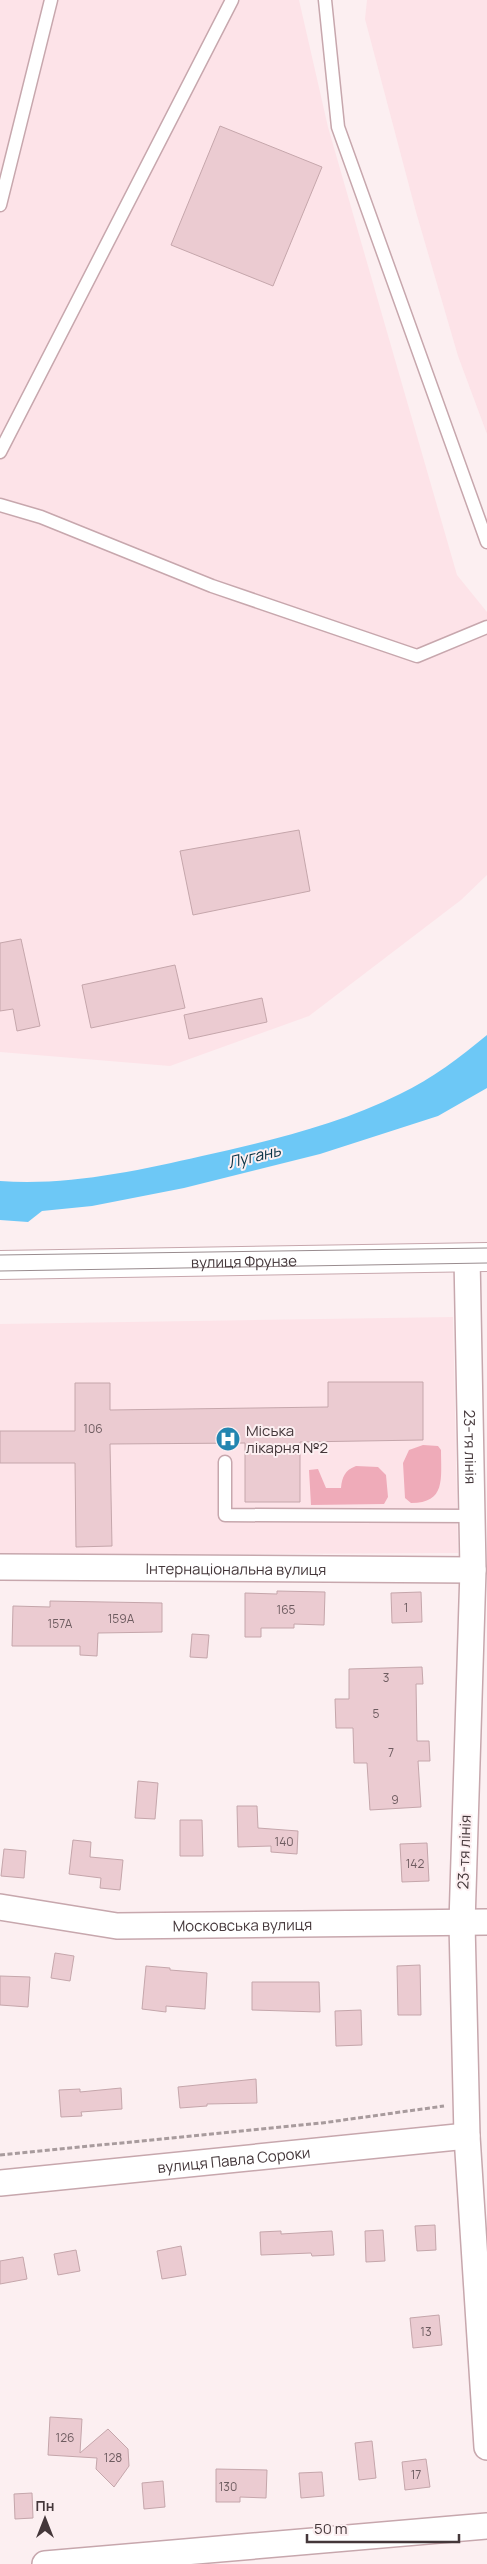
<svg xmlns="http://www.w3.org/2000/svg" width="487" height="2564" viewBox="0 0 487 2564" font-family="Manrope,sans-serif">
  <rect width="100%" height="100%" fill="#fceff1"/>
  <g fill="#fde3e8">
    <polygon points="0,0 299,0 328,127 457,575 487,612 487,875 461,900 309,1016 170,1066 0,1052"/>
    <polygon points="367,0 487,0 487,434 458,356 416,212 365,19"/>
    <polygon points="453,1317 458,1553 0,1555 0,1324"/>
  </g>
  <g fill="#efabb9">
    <path d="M423 1445 438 1446 441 1450C441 1479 446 1503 411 1503L405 1498 403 1463 409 1450Z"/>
    <path d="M356 1466 378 1467 386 1475 388 1497 384 1504 311 1505 309 1470 318 1469 326 1488H341C342 1477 345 1470 356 1466Z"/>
  </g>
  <path fill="#6dc8f6" d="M487 1035V1088L438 1116 320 1154 184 1188 92 1206 42 1211 28 1222 0 1220V1181C67 1186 137 1171 202 1156 269 1141 338 1125 400 1094 432 1079 460 1057 487 1035Z"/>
  <g fill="#ebcbd1" stroke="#c5a6ab">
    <polygon points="220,126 322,167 273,286 171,245"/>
    <polygon points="299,830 310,891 193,915 180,851"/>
    <polygon points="21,939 40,1026 17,1031 13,1009 0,1011 0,943"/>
    <polygon points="175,965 185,1008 91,1028 82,985"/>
    <polygon points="262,998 267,1022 189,1039 184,1015"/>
    <polygon points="328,1382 423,1382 423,1440 300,1442 300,1502 245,1502 245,1443 110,1444 112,1546 76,1547 75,1463 0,1463 0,1431 75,1431 75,1383 110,1383 110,1410 328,1407"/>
    <polygon points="277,1591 325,1592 324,1625 294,1624 294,1628 261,1628 261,1637 245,1637 245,1593 277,1594"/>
    <polygon points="421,1592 422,1622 392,1623 391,1593"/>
    <polygon points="50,1601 162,1603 162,1632 98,1633 97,1656 80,1655 80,1646 12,1646 13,1606 50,1607"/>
    <polygon points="192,1634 209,1635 207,1658 190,1657"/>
    <polygon points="422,1667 423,1684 416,1684 417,1741 429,1741 430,1761 418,1761 421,1807 370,1810 367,1763 354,1763 353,1728 336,1728 335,1699 349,1699 349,1669"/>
    <polygon points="138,1781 158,1783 155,1819 135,1818"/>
    <polygon points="237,1806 257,1806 258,1828 298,1831 297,1854 271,1852 271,1846 238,1847"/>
    <polygon points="180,1820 202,1820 203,1856 180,1856"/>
    <polygon points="73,1840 91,1842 90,1857 123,1860 120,1890 100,1888 101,1878 69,1874"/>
    <polygon points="427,1843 429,1881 402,1882 400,1844"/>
    <polygon points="4,1849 26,1851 24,1878 1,1876"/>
    <polygon points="55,1953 74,1956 70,1981 51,1978"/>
    <polygon points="420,1965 421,2015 398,2015 397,1966"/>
    <polygon points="146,1966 170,1968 170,1970 207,1973 205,2009 166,2006 166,2012 142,2009"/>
    <polygon points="0,1976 30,1977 28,2007 0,2005"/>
    <polygon points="252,1982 319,1982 320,2012 252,2010"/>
    <polygon points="361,2010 362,2045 336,2046 335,2011"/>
    <polygon points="256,2079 257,2103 207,2104 207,2106 180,2108 178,2087"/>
    <polygon points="121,2088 122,2109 81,2112 82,2116 61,2117 59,2090 80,2089 80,2092"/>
    <polygon points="435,2225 436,2250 417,2251 415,2226"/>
    <polygon points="383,2230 385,2261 366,2262 365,2231"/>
    <polygon points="281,2231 281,2234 332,2231 334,2255 312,2256 311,2253 261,2255 260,2232"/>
    <polygon points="181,2246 186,2275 162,2279 157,2251"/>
    <polygon points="76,2250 80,2271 58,2275 54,2254"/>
    <polygon points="23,2257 27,2279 0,2284 0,2261"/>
    <polygon points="439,2315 442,2345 413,2348 410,2318"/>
    <polygon points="50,2417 82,2419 80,2453 108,2429 128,2449 129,2466 114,2487 96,2469 97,2458 48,2455"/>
    <polygon points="372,2441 376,2478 359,2480 355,2443"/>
    <polygon points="426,2459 430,2487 405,2490 402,2462"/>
    <polygon points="216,2469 267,2470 266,2498 240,2497 240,2502 216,2502"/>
    <polygon points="322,2472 324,2496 301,2498 299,2473"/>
    <polygon points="163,2481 165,2507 144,2509 142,2483"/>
    <polygon points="32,2493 33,2518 15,2519 14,2494"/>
  </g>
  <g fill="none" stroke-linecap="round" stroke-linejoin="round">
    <defs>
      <g id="lane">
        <polyline points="325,0 338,127 487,542"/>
        <polyline points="0,205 51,0"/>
        <polyline points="0,452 232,0"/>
        <polyline points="0,505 41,517 212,586 417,656 487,627"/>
        <polyline points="225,1462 225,1515 472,1516"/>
      </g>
      <g id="street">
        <path id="s1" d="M467 1257 473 1570 462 1923 467 2136 487 2447"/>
        <path id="s2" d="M0 1567 473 1570"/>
        <path id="s3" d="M0 1907 117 1926 487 1922"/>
        <path id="s4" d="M0 2183 467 2136"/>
        <polyline points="45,2564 487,2526"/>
      </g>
      <g id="secondary">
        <path id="s5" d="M0 1265 487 1257"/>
      </g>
    </defs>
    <use href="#lane" stroke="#c7a7ad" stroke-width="15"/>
    <use href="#street" stroke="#c7a7ad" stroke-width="28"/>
    <use href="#secondary" stroke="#c7a7ad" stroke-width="30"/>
    <polyline stroke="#a89b9d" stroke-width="3" stroke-dasharray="5 2.5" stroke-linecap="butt" points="0,2155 322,2123 444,2106"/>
    <use href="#lane" stroke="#fff" stroke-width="12"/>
    <use href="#street" stroke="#fff" stroke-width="25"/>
    <use href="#secondary" stroke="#fff" stroke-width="28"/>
    <g stroke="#998c8f" stroke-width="1">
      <polyline points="0,1255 487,1248"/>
      <polyline points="0,1271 487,1263"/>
    </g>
  </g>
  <defs>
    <symbol id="hospital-disc" viewBox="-11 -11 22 22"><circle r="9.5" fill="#2385b0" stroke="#fceff1"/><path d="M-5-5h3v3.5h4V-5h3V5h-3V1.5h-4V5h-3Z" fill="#fff"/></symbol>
  </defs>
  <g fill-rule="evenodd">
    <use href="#hospital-disc" x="214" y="1425" width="28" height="28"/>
  </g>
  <g text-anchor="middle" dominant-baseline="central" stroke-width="4" stroke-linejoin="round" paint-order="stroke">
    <g font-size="12" fill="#6e5c60">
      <text x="93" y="1428">106</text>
      <text x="406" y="1607">1</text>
      <text x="286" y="1609">165</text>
      <text x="121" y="1618">159А</text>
      <text x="60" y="1623">157А</text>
      <text x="386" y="1677">3</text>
      <text x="376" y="1713">5</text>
      <text x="391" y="1752">7</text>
      <text x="395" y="1799">9</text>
      <text x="284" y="1841">140</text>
      <text x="415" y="1863">142</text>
      <text x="426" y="2331">13</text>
      <text x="65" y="2437">126</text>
      <text x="113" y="2457">128</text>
      <text x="416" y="2474">17</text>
      <text x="228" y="2486">130</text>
    </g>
    <g font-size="15" fill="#44373a" stroke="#fceff1">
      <text stroke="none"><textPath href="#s5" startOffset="244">вулиця Фрунзе</textPath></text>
      <text stroke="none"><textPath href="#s1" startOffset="190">23-тя лінія</textPath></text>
      <text stroke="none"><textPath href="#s2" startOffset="236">Інтернаціональна вулиця</textPath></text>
      <text transform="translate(464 1852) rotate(-88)">23-тя лінія</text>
      <text stroke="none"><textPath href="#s3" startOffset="244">Московська вулиця</textPath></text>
      <text stroke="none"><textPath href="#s4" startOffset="235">вулиця Павла Сороки</textPath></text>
    </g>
    <g font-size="15" fill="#44373a" stroke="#fceff1" text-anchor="start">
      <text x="246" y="1430">Міська<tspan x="246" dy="17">лікарня №2</tspan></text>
    </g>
    <g font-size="16" font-style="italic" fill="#093346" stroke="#fceff1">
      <text transform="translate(254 1156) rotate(-14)">Лугань</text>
    </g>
  </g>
  <g transform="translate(45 2519)" stroke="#fceff1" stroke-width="4" paint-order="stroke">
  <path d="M0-4L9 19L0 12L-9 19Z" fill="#44373a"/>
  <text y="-8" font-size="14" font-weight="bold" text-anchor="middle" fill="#44373a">Пн</text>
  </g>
  <path d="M307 2534v8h152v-8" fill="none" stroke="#44373a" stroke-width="2.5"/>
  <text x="314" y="2534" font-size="15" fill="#44373a" stroke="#fceff1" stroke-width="4" paint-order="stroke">50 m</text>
</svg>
